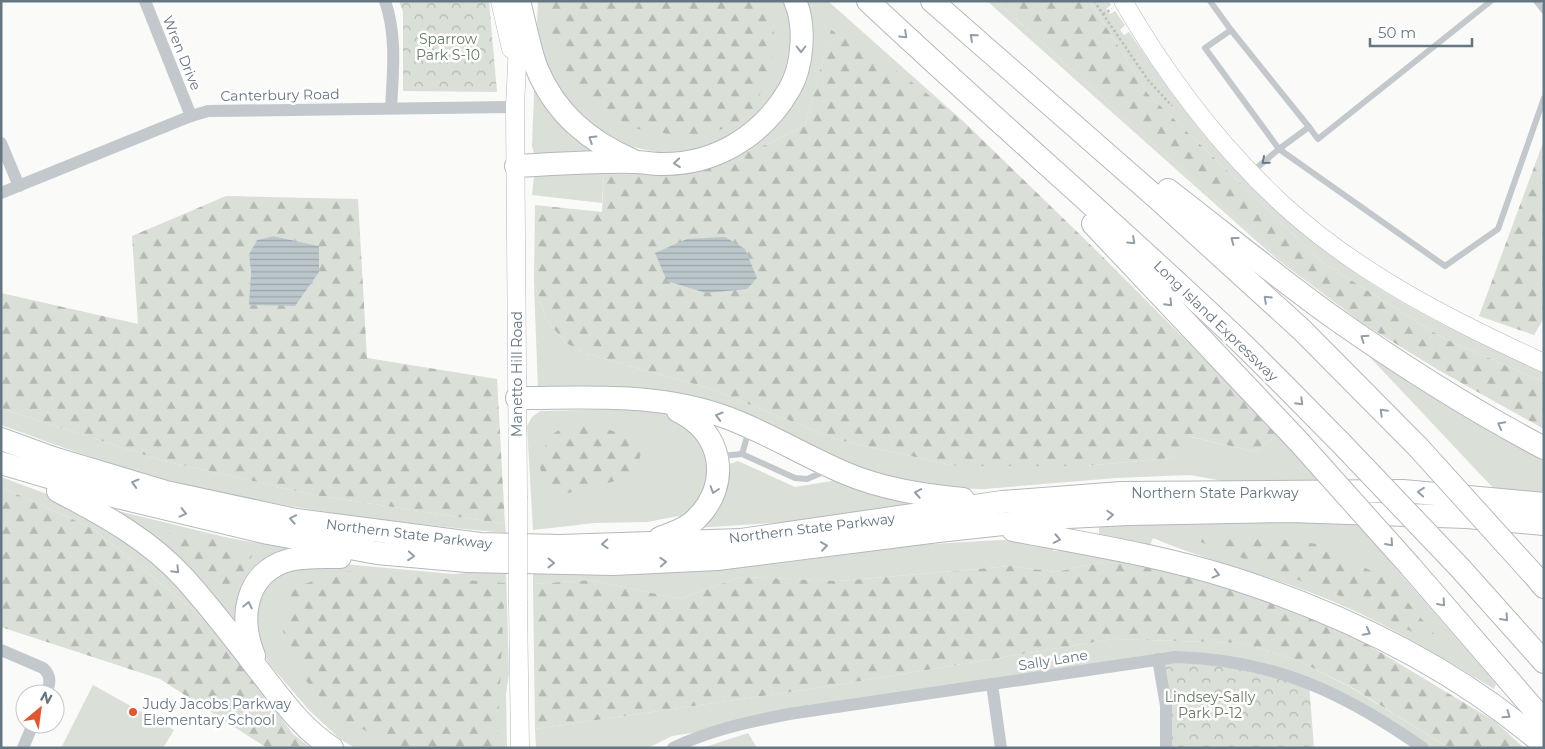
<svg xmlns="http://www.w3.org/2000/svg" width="1545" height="749" viewBox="0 0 1545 749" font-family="Montserrat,sans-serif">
  <defs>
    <pattern id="forest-firs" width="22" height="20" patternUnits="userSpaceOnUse" patternTransform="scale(1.25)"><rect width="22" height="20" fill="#dadfd7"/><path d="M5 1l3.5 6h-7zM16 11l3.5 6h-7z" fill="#b4b9b4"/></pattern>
    <pattern id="park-crowns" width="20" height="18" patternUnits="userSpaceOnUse" patternTransform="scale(1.25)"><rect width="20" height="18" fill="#dadfd7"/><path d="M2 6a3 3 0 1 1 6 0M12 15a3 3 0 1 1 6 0" fill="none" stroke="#b4b9b4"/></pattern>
    <pattern id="water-rules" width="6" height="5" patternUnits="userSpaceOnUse" patternTransform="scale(1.25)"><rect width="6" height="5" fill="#bbc7cb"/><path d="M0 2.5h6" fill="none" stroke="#9ca6aa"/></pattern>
  </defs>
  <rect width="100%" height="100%" fill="#fafaf8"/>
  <g fill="#dadfd7">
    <polygon points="538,1 785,1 793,32 783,81 756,122 714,146 669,155 615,143 574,115 545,73 537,23"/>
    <polygon points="805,1 828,1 964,122 831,31 805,125 768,144 724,159 784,114"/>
    <polygon points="987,1 996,1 1281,260 1362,323 1278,260"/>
    <path d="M1090 1H1109L1111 5 1106 9 1110 14 1115 11 1125 25 1120 30 1124 35 1129 32C1149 60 1168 89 1189 116 1229 168 1279 216 1332 256 1396 305 1471 339 1544 373V382L1443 338 1322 262 1148 94Z"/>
    <polygon points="535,69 595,151 540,157 534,153 532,146"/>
    <polygon points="604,171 602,203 532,195 534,176"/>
    <polygon points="534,284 547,321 566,343 587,354 705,387 839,440 956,466 1085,466 1171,458 1187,436 1256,452 1273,437 1285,440 1321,481 1223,481 1190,475 1116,478 984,489 934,488 882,479 751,420 538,390"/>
    <polygon points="1348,334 1544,453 1544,494 1496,491"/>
    <path d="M1 408 160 460 314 495 505 524 506 533C400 523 295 511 192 486 127 471 64 448 1 425Z"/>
    <polygon points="625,409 666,413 694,426 711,449 707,496 682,520 679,516 647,522 595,523 533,530 527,426 532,417 540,411"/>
    <path d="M738 461 795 487 844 479 929 499C854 519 774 523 696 528L723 466Z"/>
    <polygon points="1,477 63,500 156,559 230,645 195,611 92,528 1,487"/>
    <polygon points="118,511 229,538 299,550 277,553 236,628 115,515"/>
    <path d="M1353 519 1496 684 1494 689C1435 653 1376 617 1312 593 1260 573 1205 560 1153 538L1150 545 1099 534V524Z"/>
    <polygon points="1000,540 1053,542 1053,551 1102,550 1150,562 1103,562 1056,572 1011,566 839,581 741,577 680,599 590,580 533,584 533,573 660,572 782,563 915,545"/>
    <polygon points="310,561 453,574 506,570 509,674 506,694 507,748 355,748 340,739 309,710 270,665 255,641 258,595 271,577"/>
    <polygon points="1113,639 1242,643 1297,660 1350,687 1449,748 1427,748 1309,684 1161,661 672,736 648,748 536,748 535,729 824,687"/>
    <polygon points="93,685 174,730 163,748 61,748"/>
    <polygon points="748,733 757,748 702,748"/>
  </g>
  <g fill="url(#forest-firs)" fill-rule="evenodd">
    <polygon points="541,1 769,1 776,48 752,116 699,139 632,128 571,89"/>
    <polygon points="996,1 1090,1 1148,94 1322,262 1443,338 1544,382 1544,429 1440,371 1362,323 1281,260"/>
    <polygon points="831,30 871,51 964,122 1101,255 1285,440 1273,437 1256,452 1188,436 1171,458 1085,466 956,466 839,440 705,387 587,354 566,343 547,321 534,284 535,205 602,212 604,171 694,169 768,144 805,125"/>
    <polygon points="1544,140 1544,318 1534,335 1479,316"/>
    <path d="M226 196 358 199 367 358 497 379 505 524 314 495 160 460 1 408V293L138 324 132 236ZM273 236 319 246 250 305 251 273 249 254 257 240Z"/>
    <polygon points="565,426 598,426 627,436 641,453 635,476 549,498 538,461 550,436"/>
    <polygon points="1,487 92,528 195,611 230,645 292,733 311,748 267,748 160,679 1,627"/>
    <polygon points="162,533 218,539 252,555 244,580 217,587 193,561"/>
    <polygon points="1193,539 1276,539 1325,545 1392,583 1448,651 1355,602"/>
    <polygon points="1103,562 1150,562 1281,603 1365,643 1496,722 1524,748 1449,748 1351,687 1297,660 1242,643 1113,639 824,687 535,729 533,584 590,580 680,599 741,577 840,581 1011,566 1056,572"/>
    <polygon points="345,571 505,583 497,743 494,748 401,748 338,717 307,682 283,631 291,588"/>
  </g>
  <g fill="url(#park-crowns)">
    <polygon points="399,1 489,1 497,92 403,91 403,12"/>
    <polygon points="1161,661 1207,661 1309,684 1314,748 1167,748"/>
  </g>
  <g fill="url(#water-rules)">
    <polygon points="273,236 319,246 319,272 295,306 249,305 251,273 249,254 257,240"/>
    <polygon points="725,237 745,249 757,278 747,289 706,293 667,281 655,253 687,239"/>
  </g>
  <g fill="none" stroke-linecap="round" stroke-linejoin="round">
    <defs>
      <g id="secondary">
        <polyline points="500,1 511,49"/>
        <path d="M1123 1C1166 75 1217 143 1279 201 1355 272 1450 320 1544 363"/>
        <polyline points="518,496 515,107 519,22"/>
        <polyline points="518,603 520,748"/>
      </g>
      <g id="motorway">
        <path d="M519 1C525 23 529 48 537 69 556 114 589 141 632 160"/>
        <path d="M868 1C988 114 1113 221 1232 334 1269 369 1305 407 1341 443"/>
        <polyline points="932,1 1158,199 1302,330 1418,447"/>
        <path d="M516 166C555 164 595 161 634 162 643 162 652 164 661 164 715 165 762 136 789 90 803 67 806 25 795 1"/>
        <path d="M1168 190C1224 233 1279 279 1337 320 1404 367 1472 410 1544 448"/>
        <polyline points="1093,224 1299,442"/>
        <path d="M517 398C590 398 659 392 728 418 768 433 805 456 845 473 882 489 923 495 963 499"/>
        <polyline points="1,439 53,458 166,492 296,520 480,544 560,546 741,540 1002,502 1121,493 1403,491 1544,504"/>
        <polyline points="1,463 113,496 268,533 377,553 467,561 614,564 717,559 938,531 1068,517 1128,514 1290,511 1467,517 1544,524"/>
        <path d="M58 491C104 515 150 540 185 579 211 608 234 638 257 668 280 697 300 727 332 748"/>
        <path d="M1013 530C1087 544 1163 556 1235 579 1346 615 1456 669 1544 745"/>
        <path d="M660 538C673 533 688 528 697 518 732 483 722 431 678 411"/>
        <polyline points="1410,566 1544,721"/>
        <polyline points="1461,569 1544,662"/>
        <polyline points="1533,574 1544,587"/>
        <path d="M254 656C239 619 244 573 289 560 306 556 323 557 340 557"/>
      </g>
    </defs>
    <use href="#secondary" stroke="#b3babf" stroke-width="19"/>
    <use href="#motorway" stroke="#b4b9bd" stroke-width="24"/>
    <g stroke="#bbbfc2" stroke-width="2.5" stroke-dasharray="2.5 2.5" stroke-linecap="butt">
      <polyline points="1094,1 1148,80 1172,106"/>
      <polyline points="1103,14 1112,9"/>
    </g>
    <g stroke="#c3c8cc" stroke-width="6">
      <polyline points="1210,1 1231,30 1205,48 1279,149 1445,266 1498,229 1544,98"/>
      <polyline points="1536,1 1544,11"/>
      <polyline points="1231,30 1309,127 1279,149 1252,172"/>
      <polyline points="1309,127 1318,139 1491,1"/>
      <polyline points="749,430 742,454 795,478 807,479 826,471"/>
      <polyline points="721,456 742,454"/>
    </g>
    <g stroke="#c3c8cc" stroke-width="12">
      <polyline points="145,1 191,116"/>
      <path d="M385 1C397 35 393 73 391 108"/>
      <polyline points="1,143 19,186"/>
      <polyline points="1,193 191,116 208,111 515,107"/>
      <path d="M1 650 43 668C52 676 50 684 46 694"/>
      <polyline points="1158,659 1166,706 1166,748"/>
      <polyline points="992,684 1001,748"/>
      <polyline points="23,748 33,724"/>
      <path d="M673 748C710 730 748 722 789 714L1176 657C1275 660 1343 692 1423 748"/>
    </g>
    <use href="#secondary" stroke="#fff" stroke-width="18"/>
    <use href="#motorway" stroke="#fff" stroke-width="22"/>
    <defs>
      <polyline id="secondary-bridge" points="518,496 518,603"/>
      <g id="motorway-bridge">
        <polyline points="1299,442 1410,566"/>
        <polyline points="1341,443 1461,569"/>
        <polyline points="1418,447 1533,574"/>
      </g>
    </defs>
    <use href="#secondary-bridge" stroke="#b3babf" stroke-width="19" stroke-linecap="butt"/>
    <use href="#motorway-bridge" stroke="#b4b9bd" stroke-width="24" stroke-linecap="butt"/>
    <use href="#secondary-bridge" stroke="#fff" stroke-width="18"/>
    <use href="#motorway-bridge" stroke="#fff" stroke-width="22"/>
  </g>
  <defs><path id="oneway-chevron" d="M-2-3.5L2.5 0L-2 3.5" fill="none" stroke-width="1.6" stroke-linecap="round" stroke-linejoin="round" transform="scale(1.25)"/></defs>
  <g stroke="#939fa8">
    <use href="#oneway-chevron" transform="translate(904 35) rotate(43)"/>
    <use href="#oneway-chevron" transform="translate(973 37) rotate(-139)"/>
    <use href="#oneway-chevron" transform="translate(801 49) rotate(90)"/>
    <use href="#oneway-chevron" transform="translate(592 139) rotate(-148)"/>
    <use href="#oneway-chevron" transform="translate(677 163) rotate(175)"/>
    <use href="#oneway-chevron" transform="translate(1234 240) rotate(-143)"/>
    <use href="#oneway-chevron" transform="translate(1132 241) rotate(43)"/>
    <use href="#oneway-chevron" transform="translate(1267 299) rotate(-137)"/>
    <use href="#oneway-chevron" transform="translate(1169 303) rotate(46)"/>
    <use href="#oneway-chevron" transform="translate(1364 338) rotate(-145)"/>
    <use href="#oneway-chevron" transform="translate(1300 402) rotate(45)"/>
    <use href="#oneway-chevron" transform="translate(1383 412) rotate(-135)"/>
    <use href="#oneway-chevron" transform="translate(719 416) rotate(-164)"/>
    <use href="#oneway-chevron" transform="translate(1501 425) rotate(-152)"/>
    <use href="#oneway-chevron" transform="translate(135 483) rotate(-164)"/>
    <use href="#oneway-chevron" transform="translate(714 490) rotate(108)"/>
    <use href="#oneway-chevron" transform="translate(1421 492) rotate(-175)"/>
    <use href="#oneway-chevron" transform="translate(918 493) rotate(-170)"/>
    <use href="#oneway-chevron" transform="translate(183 513) rotate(13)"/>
    <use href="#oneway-chevron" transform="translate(1110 515) rotate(-3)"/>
    <use href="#oneway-chevron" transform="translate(293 519) rotate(-169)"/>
    <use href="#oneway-chevron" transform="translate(1057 539) rotate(11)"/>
    <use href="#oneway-chevron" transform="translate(1390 543) rotate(48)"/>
    <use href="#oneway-chevron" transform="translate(605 544) rotate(177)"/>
    <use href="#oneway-chevron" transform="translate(824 546) rotate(-8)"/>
    <use href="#oneway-chevron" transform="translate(411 556) rotate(5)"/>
    <use href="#oneway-chevron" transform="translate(663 562) rotate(-3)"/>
    <use href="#oneway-chevron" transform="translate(551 563) rotate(1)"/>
    <use href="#oneway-chevron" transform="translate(176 570) rotate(46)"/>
    <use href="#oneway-chevron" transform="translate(1216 574) rotate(15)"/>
    <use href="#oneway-chevron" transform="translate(1442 603) rotate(49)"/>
    <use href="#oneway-chevron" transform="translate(248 605) rotate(-78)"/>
    <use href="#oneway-chevron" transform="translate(1505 618) rotate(48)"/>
    <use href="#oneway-chevron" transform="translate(1367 632) rotate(28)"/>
    <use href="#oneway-chevron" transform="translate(1507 715) rotate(35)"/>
  </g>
  <use stroke="#6a7a87" href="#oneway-chevron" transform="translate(1265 161) rotate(139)"/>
  <circle fill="#e4572e" stroke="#fff" stroke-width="2" cx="133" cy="712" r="5"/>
  <g text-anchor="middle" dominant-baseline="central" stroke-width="5" stroke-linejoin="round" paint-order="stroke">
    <g font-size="14" fill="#687a64" stroke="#fff">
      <text x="448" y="39">Sparrow<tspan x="448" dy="16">Park S-10</tspan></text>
      <text x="1210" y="697">Lindsey-Sally<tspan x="1210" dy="16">Park P-12</tspan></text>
    </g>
    <g font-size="14" fill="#657683" stroke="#fff">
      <text transform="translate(182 53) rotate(68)">Wren Drive</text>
      <text transform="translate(280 95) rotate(-1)">Canterbury Road</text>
      <text transform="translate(1216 321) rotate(44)">Long Island Expressway</text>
      <text transform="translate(517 374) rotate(-90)">Manetto Hill Road</text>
      <text x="1215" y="493">Northern State Parkway</text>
      <text transform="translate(812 528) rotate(-7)">Northern State Parkway</text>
      <text transform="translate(409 534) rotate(7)">Northern State Parkway</text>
      <text transform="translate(1053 660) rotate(-9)">Sally Lane</text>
    </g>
    <g font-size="14" fill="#657683" stroke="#fff" text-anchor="start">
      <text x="143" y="704">Judy Jacobs Parkway<tspan x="143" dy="16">Elementary School</tspan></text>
    </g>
  </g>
  <rect width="1545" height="749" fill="none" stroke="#657683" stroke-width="5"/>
  <g transform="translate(40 709) rotate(29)"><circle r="24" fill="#ffffff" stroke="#c1c8cd"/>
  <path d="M0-4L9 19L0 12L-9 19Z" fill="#e4572e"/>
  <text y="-8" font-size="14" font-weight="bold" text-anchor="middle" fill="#657683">N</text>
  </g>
  <path d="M1370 38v8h102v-8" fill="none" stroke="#657683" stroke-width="2.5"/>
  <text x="1378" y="38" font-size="15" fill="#657683" stroke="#ffffff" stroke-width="4" paint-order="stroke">50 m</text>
</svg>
